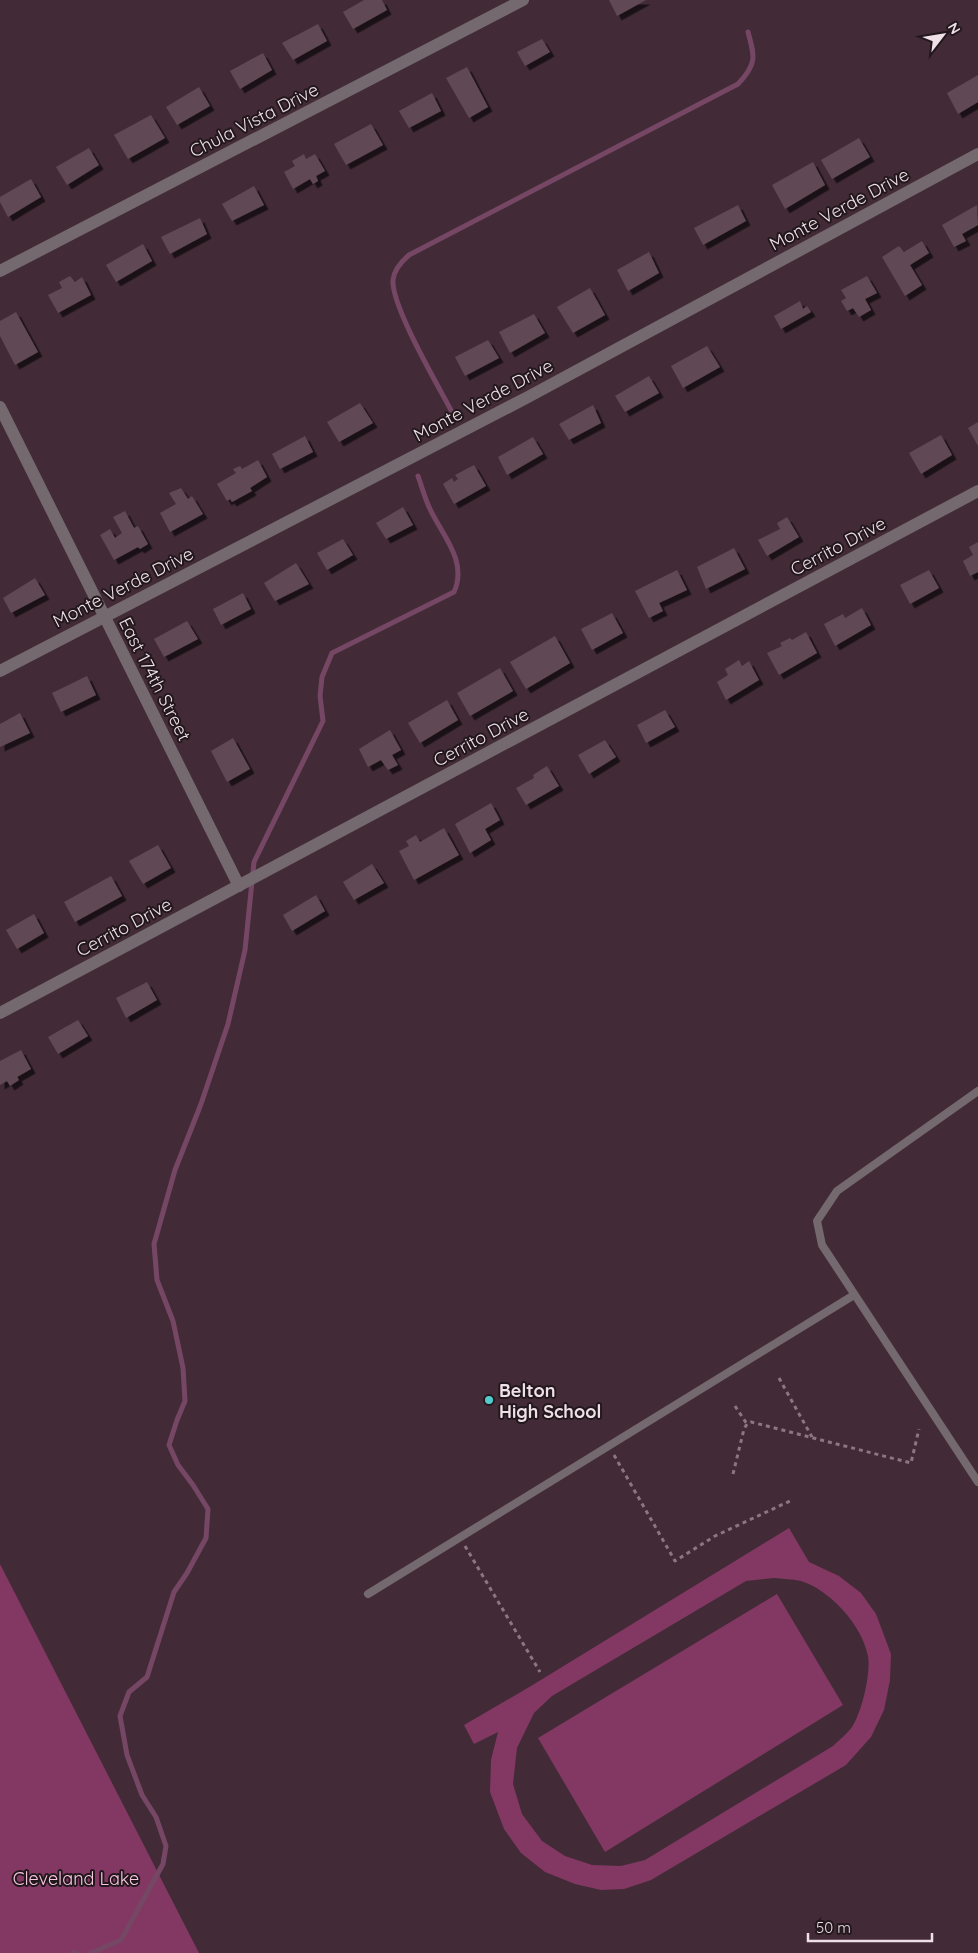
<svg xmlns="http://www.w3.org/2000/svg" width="978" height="1953" viewBox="0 0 978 1953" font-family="Quicksand,sans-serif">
  <defs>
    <filter id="shadow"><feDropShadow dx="4.5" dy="4.5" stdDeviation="0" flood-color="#0009"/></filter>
  </defs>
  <rect width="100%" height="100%" fill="#422b37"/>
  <g fill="#823862" fill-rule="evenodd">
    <path d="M789 1528 809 1562 839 1576 861 1593 876 1614 891 1654 890 1680 884 1710 871 1737 846 1765 651 1880 624 1889 601 1890 575 1884 545 1872 521 1853 504 1829 490 1792 491 1760 498 1732 474 1744 464 1725 531 1686ZM774 1578C782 1579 792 1579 801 1581 830 1590 862 1625 868 1656 871 1673 862 1712 852 1727 847 1734 839 1740 833 1746L645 1860 621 1866 592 1865 565 1856 542 1841 522 1814 513 1784 517 1748 534 1713 552 1696 746 1581Z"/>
    <polygon points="0,1564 199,1953 0,1953"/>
    <polygon points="777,1594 843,1705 605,1852 538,1738"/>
  </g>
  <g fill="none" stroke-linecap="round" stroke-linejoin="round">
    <g stroke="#764764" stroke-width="5">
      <path d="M453 414C439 387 391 306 393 280 394 270 402 261 409 255L738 84C757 64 755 57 748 32"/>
      <polyline points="73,1953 76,1953"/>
      <path d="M91 1953 121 1940 163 1864 166 1846 156 1817 142 1795 127 1755 120 1716 129 1692 147 1677 174 1592 187 1573 206 1538 208 1509 193 1485 178 1465 169 1445 177 1420 185 1401 183 1368 173 1321 157 1280 154 1244 175 1170 201 1104 228 1024 245 950 254 862 323 721 320 696 322 677 332 653 454 592C468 561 442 535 430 509 425 499 422 487 418 476"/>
    </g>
  </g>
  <g fill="#614855" filter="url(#shadow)">
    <polygon points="364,0 382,0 387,10 353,29 343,12"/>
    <polygon points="609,0 646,0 617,16"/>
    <polygon points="318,24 327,41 293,60 282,43"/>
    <polygon points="542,39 550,52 525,66 517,52"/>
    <polygon points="263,53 272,70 240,89 230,71"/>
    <polygon points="467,67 488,107 469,118 446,78"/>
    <polygon points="978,75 978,102 958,114 947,93"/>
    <polygon points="199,87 210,106 177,125 166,107"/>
    <polygon points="432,93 441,111 409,128 399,111"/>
    <polygon points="151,115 165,138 128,159 114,135"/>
    <polygon points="371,124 383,145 346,165 334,144"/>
    <polygon points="859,138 870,157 832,179 821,160"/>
    <polygon points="89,148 99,165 67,185 56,167"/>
    <polygon points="304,154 306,159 315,154 325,171 316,176 318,181 313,184 310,179 293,189 284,172 295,166 292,161"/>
    <polygon points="813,162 825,185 785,209 772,185"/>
    <polygon points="31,179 41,197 8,217 0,202 0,197"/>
    <polygon points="254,186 264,205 232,221 222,204"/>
    <polygon points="738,205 746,221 703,245 694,228"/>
    <polygon points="977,205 978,225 962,234 966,241 954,247 942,225"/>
    <polygon points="200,218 207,234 170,254 161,237"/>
    <polygon points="922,241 929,253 910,265 922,285 905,296 882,257 899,246 904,252"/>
    <polygon points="143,244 152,261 116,282 106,265"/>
    <polygon points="649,252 659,273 628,291 617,270"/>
    <polygon points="70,276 75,282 82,277 91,295 58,313 48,295 62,288 59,282"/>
    <polygon points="867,276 877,293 865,299 871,310 859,317 853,308 847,311 841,301 846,298 841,290"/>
    <polygon points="590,288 605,315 573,333 557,307"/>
    <polygon points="800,301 803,309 807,306 811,312 781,329 774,316"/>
    <polygon points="16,312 38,352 15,365 0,336 0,321"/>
    <polygon points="534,314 545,333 510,353 499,332"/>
    <polygon points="488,340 499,358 465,376 455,357"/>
    <polygon points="707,346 720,367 683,388 671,366"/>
    <polygon points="649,376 659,393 625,412 615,396"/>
    <polygon points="360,403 373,423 339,442 327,422"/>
    <polygon points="593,405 601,423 569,440 559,424"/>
    <polygon points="978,422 978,446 968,428"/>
    <polygon points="941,435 952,455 921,474 909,453"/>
    <polygon points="305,436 313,452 280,469 272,454"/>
    <polygon points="533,437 543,454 507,475 498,457"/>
    <polygon points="258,460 267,477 250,488 252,491 232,502 230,499 227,501 217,484 236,473 233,469 240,466 242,469"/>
    <polygon points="474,465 486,486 454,504 443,484 452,478 454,482 458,479 455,475"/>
    <polygon points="181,488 188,499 192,496 203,514 170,532 160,513 176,504 169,493"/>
    <polygon points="403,507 413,525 386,539 376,523"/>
    <polygon points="125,511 134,528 138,526 148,544 140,549 138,547 114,560 100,535 110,529 115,538 122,533 113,517"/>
    <polygon points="787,517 799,537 767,556 758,540 780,529 777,523"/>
    <polygon points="343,539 353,555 327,570 317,553"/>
    <polygon points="978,542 978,572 970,576 963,561 973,555 969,547"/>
    <polygon points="734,548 745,569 706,589 697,567"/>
    <polygon points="296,563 309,584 275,601 264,583"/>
    <polygon points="677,570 687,590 659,603 663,611 649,618 635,591"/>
    <polygon points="929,570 939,588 910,604 900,585"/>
    <polygon points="35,578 45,595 11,613 3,598"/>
    <polygon points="243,593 251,609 221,625 213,609"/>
    <polygon points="862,608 871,625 835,646 824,624 843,614 845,618"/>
    <polygon points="612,613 623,633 592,650 581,629"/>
    <polygon points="187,621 198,639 164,657 154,639"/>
    <polygon points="806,632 817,653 779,675 767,653 782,646 780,643 790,638 792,640"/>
    <polygon points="555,636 570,663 526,689 510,662"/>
    <polygon points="739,660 742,666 749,661 759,680 726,700 717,682 728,675 725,669"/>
    <polygon points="500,668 513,691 470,716 457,693"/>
    <polygon points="87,676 96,695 61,712 52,693"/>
    <polygon points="447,700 458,720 420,743 408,723"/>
    <polygon points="665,710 675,727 646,743 637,725"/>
    <polygon points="20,713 30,733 0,747 0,724"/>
    <polygon points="390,730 401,750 392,755 398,765 388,770 381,760 368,767 359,749"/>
    <polygon points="233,738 250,769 227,782 211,751"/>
    <polygon points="605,740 616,757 589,774 578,755"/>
    <polygon points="547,766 559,786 526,805 516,788 534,778 533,775"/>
    <polygon points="491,803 500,820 485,829 491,840 470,853 455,824"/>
    <polygon points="444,828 459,855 414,880 399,851 409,846 406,841 416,835 420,842"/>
    <polygon points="158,845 171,868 143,884 129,861"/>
    <polygon points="372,864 384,883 354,900 343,882"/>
    <polygon points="111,876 122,896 75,922 64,902"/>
    <polygon points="316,895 325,911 292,931 283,915"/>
    <polygon points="34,914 44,933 17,949 6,930"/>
    <polygon points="147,982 157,1000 126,1018 116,998"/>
    <polygon points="78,1020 88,1036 58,1054 48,1037"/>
    <polygon points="21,1050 31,1069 17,1077 19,1080 10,1086 7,1081 0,1085 0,1061"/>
  </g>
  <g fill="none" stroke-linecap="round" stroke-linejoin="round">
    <g stroke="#8a7781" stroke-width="3" stroke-dasharray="4 4" stroke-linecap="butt">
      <polyline points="779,1378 812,1437"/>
      <polyline points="735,1406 747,1424"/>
      <polyline points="614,1455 675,1561 715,1536 790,1501"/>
      <polyline points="733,1474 744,1429 747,1424 751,1422 911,1463 919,1429"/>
      <polyline points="465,1546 540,1672"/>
    </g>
    <g stroke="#74696e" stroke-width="8">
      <polyline points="978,1091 837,1191 817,1221 822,1245 978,1482"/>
      <polyline points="368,1594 854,1295"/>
    </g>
    <g stroke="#74696e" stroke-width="12">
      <polyline points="0,271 523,0"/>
      <polyline points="0,407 239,886"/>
      <polyline points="0,671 528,397 978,154"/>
      <polyline points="0,1013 978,491"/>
    </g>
  </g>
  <circle fill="#52cdcf" stroke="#22171c" stroke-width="2" cx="489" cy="1400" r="5"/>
  <g text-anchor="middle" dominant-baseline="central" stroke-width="4" stroke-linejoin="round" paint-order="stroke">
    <g font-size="18" fill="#efe0e7" stroke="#22171c">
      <text transform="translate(254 120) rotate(-27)">Chula Vista Drive</text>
      <text transform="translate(839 209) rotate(-28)">Monte Verde Drive</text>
      <text transform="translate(483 400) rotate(-28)">Monte Verde Drive</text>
      <text transform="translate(838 546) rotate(-28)">Cerrito Drive</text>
      <text transform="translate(123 587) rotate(-27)">Monte Verde Drive</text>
      <text transform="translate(155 679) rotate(63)">East 174th Street</text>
      <text transform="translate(481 737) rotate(-28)">Cerrito Drive</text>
      <text transform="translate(124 927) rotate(-28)">Cerrito Drive</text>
    </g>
    <g font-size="18" font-weight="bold" fill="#efe0e7" stroke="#22171c" text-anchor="start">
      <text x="499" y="1390">Belton<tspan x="499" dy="21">High School</tspan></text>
    </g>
    <g font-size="18" fill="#f7c7df" stroke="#22171c">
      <text x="76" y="1878">Cleveland Lake</text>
    </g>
  </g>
  <g transform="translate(943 35) rotate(59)" stroke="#22171c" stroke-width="4" paint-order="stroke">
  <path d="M0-4L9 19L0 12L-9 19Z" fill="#efe0e7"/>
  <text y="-8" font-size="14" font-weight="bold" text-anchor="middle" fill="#efe0e7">N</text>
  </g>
  <path d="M808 1933v8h124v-8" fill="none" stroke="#efe0e7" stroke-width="2.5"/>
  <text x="816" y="1933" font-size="15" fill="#efe0e7" stroke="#22171c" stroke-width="4" paint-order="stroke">50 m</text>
</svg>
